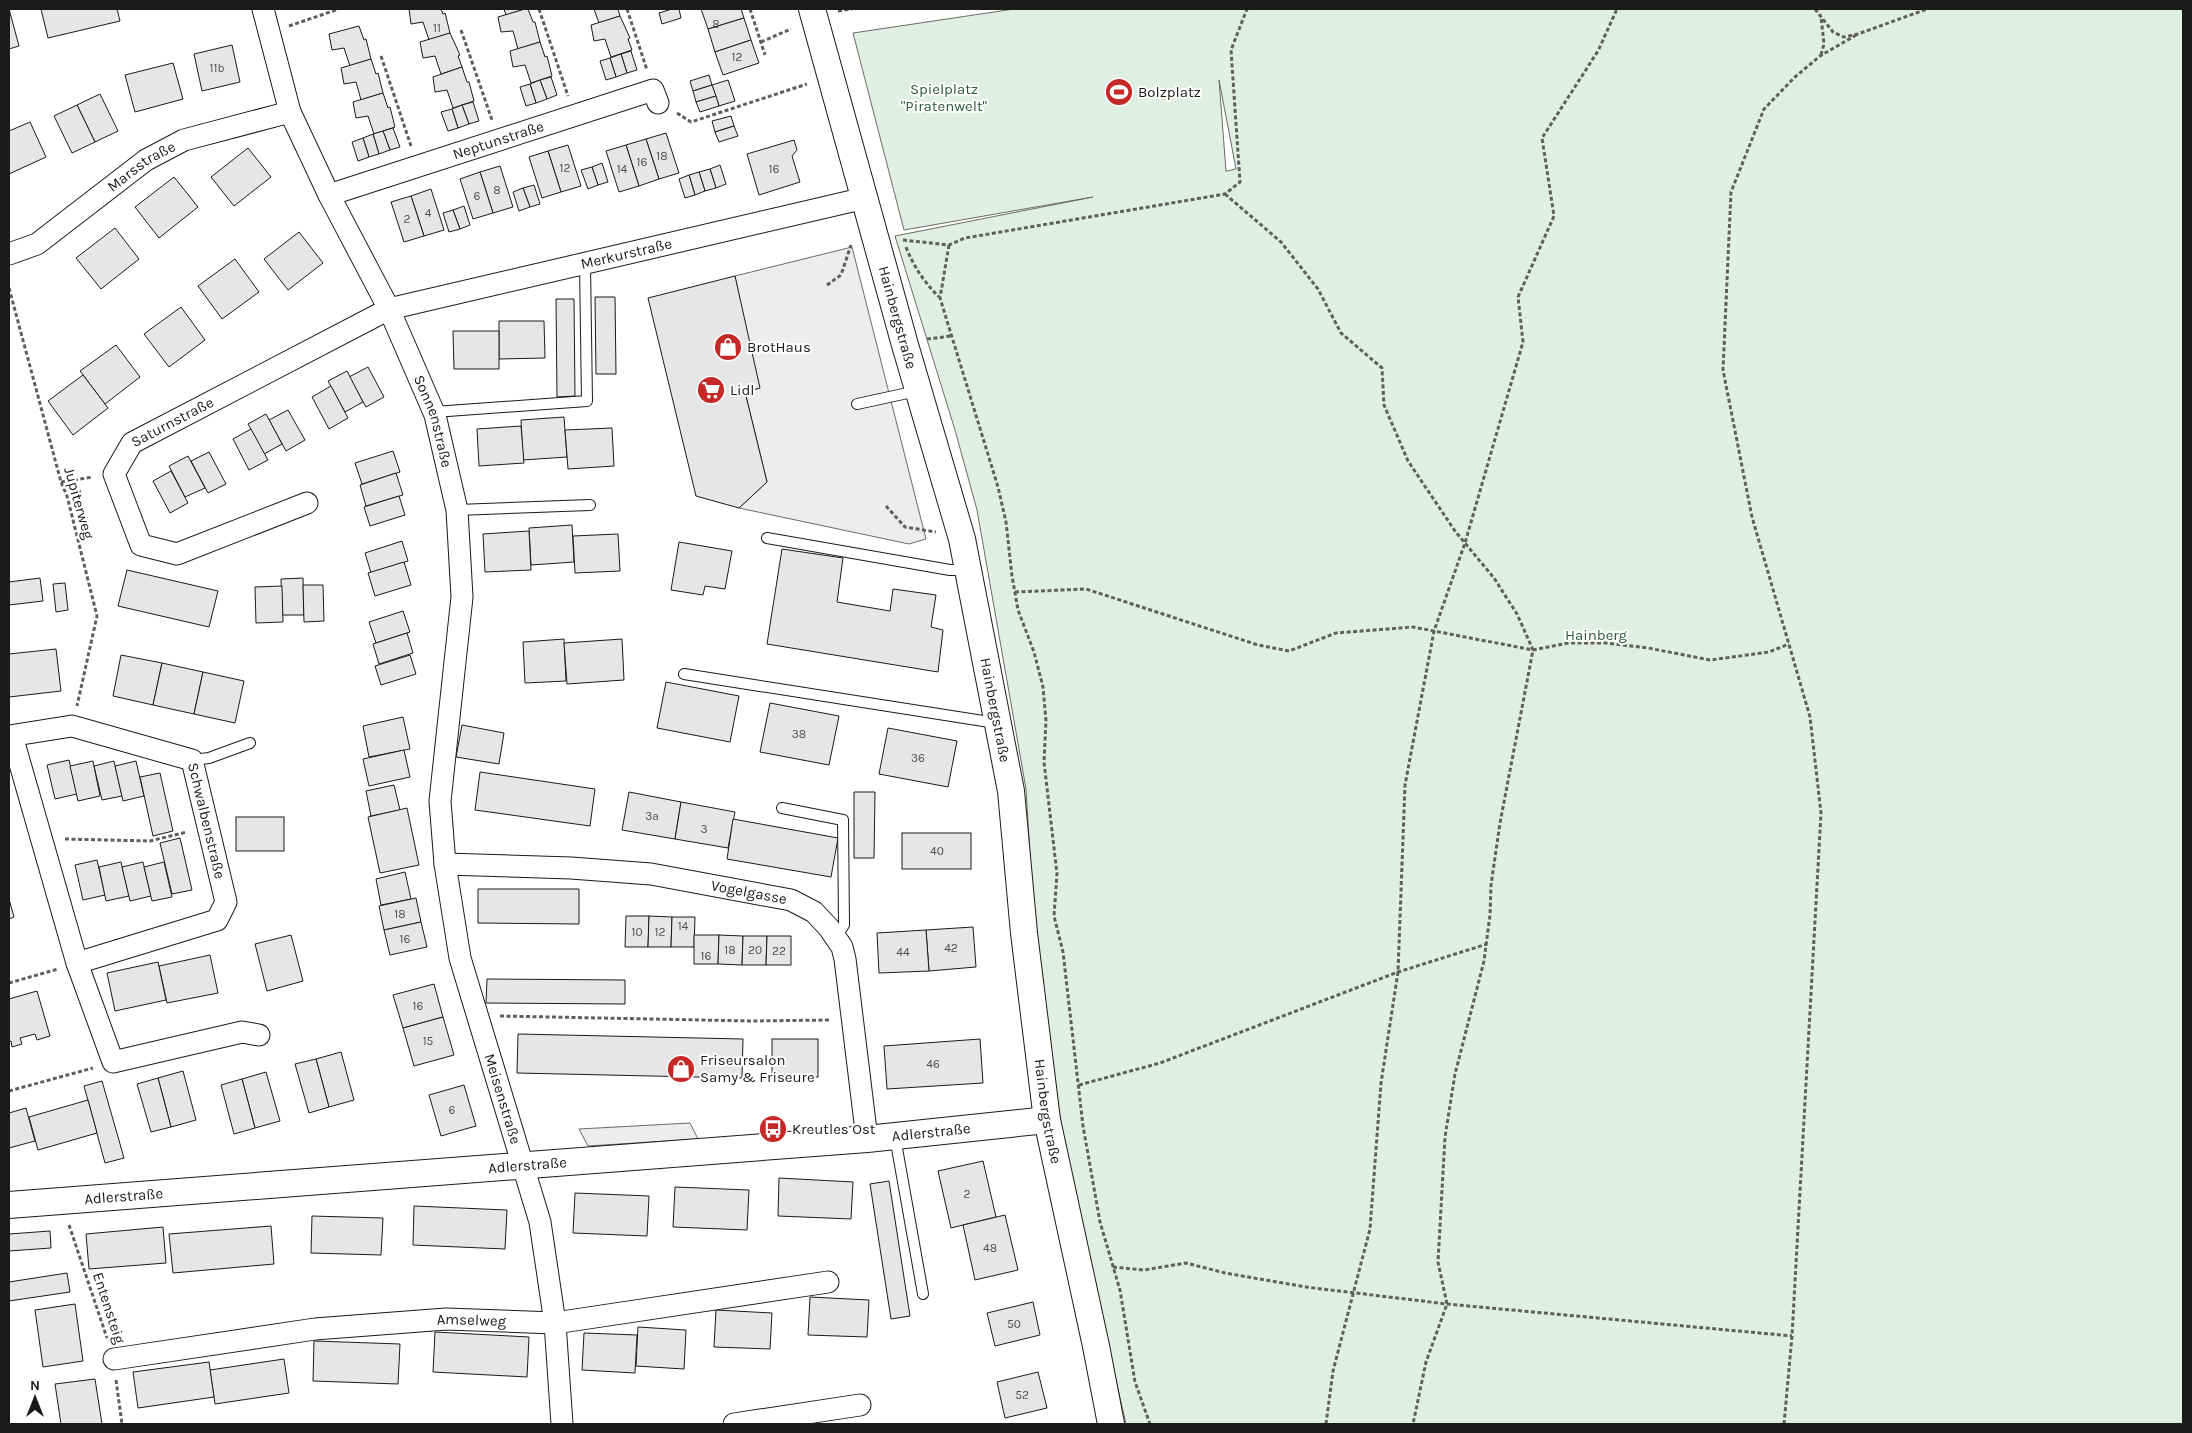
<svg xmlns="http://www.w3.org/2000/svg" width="2192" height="1433" viewBox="0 0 2192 1433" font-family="Karla,sans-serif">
  <rect width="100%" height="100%" fill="#fff"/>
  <path fill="#e0efe3" stroke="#6a6a6a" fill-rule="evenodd" d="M1014 9H2183V1424H1126L1099 1306 1062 1166 1039 1004 1026 789 977 510 955 430 895 236 1093 197 904 230 853 33ZM1219 80 1236 169 1227 171H1226Z"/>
  <g fill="#ededed" stroke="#6a6a6a">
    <polygon points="852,247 926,539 909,544 739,508 767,482 745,392 758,388 735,276"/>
    <polygon points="690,1123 698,1139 588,1146 579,1129"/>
  </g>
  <g fill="#e6e6e6" stroke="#1a1a1a">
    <polygon points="9,9 19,46 9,49"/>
    <polygon points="41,9 117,9 120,21 48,38"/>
    <polygon points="409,9 441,9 443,14 445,13 450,33 429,40 423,22 411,24"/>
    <polygon points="504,9 525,9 506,15"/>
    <polygon points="525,9 528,9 533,22 535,22 540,42 518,49 513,31 501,32 498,17"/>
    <polygon points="594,9 618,9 620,16 599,23"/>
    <polygon points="672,9 679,9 681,18 662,24 659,13"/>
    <polygon points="701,9 741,9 744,18 708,29"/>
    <polygon points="620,16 630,38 628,39 632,50 611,57 605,39 594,41 591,25"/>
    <polygon points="744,18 751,40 715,52 708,29"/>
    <polygon points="359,26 364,40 366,39 371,59 350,66 344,48 332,50 329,34"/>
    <polygon points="450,33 460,55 458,56 462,67 441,74 435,56 423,58 420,42"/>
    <polygon points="751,40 759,63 723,75 715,52"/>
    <polygon points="540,42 545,57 547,56 552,76 531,83 525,65 513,67 510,51"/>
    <polygon points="232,45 240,82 202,91 194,54"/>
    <polygon points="631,51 637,70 627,73 621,54"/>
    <polygon points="621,54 627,73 616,77 610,58"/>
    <polygon points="610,58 616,77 606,80 600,61"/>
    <polygon points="371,59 376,74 378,73 383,93 361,100 356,82 344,84 341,68"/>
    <polygon points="173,63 183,99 135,112 125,75"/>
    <polygon points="462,67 467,82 469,82 474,101 453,108 447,90 435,92 433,77"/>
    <polygon points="709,75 712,85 693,91 690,81"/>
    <polygon points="551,77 557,95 547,99 540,80"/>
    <polygon points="540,80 547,99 536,103 530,84"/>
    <polygon points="728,80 735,101 719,106 712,85"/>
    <polygon points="530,84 536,103 526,106 520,87"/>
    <polygon points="712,85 716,96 696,102 693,91"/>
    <polygon points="383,93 388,108 390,107 395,127 374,134 368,116 356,118 353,102"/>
    <polygon points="100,94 118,131 95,142 77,105"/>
    <polygon points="716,96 719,106 700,112 696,102"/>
    <polygon points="473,102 479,121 469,124 462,105"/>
    <polygon points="77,105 95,142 72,153 54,116"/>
    <polygon points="462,105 469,124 458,128 452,109"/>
    <polygon points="452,109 458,128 448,131 441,112"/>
    <polygon points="731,116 734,126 715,132 712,121"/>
    <polygon points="30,122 46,157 9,174 9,131"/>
    <polygon points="734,126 738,136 719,142 715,132"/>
    <polygon points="393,128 400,147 390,150 383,131"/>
    <polygon points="383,131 390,150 379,154 373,134"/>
    <polygon points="666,133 679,173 659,179 646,139"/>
    <polygon points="373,134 379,154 369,157 363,138"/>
    <polygon points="363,138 369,157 358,161 352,142"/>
    <polygon points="646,139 659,179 639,186 626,145"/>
    <polygon points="794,140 797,150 792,156 800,182 759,195 747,154"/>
    <polygon points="568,145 581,186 561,192 548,151"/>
    <polygon points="626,145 639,186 619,192 606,151"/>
    <polygon points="248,148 271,177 234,206 211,177"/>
    <polygon points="548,151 561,192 542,198 529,157"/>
    <polygon points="602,163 608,182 598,185 592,167"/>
    <polygon points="720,165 726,184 716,188 710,169"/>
    <polygon points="500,166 513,207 493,213 480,172"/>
    <polygon points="592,167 598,185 588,189 581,170"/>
    <polygon points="710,169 716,188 705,191 699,172"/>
    <polygon points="480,172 493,213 473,219 460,179"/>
    <polygon points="699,172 705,191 695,195 689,175"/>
    <polygon points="689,175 695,195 685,198 679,179"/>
    <polygon points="174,177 198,207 159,238 135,207"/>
    <polygon points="534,185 540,204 530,207 523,188"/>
    <polygon points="523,188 530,207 519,211 513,192"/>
    <polygon points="431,189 444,230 424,236 411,196"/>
    <polygon points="411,196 424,236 404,242 391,202"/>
    <polygon points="464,206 470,225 460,229 453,210"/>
    <polygon points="453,210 460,229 449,232 443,213"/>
    <polygon points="115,228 139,259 101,289 76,258"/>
    <polygon points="299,232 323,263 288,290 264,259"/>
    <polygon points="235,259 259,292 222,319 198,286"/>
    <polygon points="735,276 760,388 745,392 767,482 739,508 696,496 648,298"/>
    <polygon points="595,297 615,297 616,374 596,374"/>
    <polygon points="556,299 574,299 575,396 557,397"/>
    <polygon points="181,307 205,340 169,367 144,334"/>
    <polygon points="499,321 544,321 545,358 499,359"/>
    <polygon points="453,331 499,331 499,369 454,369"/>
    <polygon points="116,345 140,377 105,404 80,371"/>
    <polygon points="368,367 384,397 366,407 349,377"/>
    <polygon points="347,371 363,402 345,412 328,381"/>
    <polygon points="83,375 108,408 73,435 48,401"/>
    <polygon points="331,386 348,418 329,429 312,397"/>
    <polygon points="288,410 305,440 286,451 269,420"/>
    <polygon points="266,414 282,444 264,454 248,424"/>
    <polygon points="564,417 567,457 523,460 521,420"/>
    <polygon points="521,426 524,463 479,466 477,429"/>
    <polygon points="612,428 614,466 568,469 565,430"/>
    <polygon points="251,429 268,460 249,470 233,439"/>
    <polygon points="393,451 400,472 362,484 355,463"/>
    <polygon points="209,452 226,484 208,493 191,461"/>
    <polygon points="188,456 205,488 185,497 169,466"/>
    <polygon points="171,471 188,503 170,513 153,481"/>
    <polygon points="396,473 403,495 366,506 360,485"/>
    <polygon points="399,496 405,515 370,526 364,507"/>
    <polygon points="572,525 574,562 531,565 529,528"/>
    <polygon points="529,531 531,570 485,572 483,534"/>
    <polygon points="618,534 620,571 575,573 573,536"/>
    <polygon points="402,541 408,561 371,573 365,553"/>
    <polygon points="679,542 732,551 725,589 705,586 703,595 671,590"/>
    <polygon points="782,549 843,558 837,602 890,611 893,589 936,595 931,627 943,630 938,672 767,644"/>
    <polygon points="404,562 411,585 375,596 368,573"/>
    <polygon points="127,570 218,591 209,627 118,606"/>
    <polygon points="40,578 43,601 9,605 9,582"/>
    <polygon points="303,578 304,615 282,615 281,579"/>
    <polygon points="65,583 68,610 56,612 53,584"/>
    <polygon points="303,585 323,585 324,621 304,622"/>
    <polygon points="282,586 283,622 256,623 255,587"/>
    <polygon points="403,611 410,632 376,643 369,622"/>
    <polygon points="407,633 413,653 379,664 373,644"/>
    <polygon points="564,639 566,681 525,683 523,642"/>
    <polygon points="622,639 624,680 567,684 564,643"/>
    <polygon points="56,649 61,691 9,697 9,654"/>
    <polygon points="121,655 162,663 153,705 113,696"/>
    <polygon points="410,655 416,674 381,685 375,666"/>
    <polygon points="162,663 203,672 194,714 153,705"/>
    <polygon points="203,672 244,681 235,723 194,714"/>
    <polygon points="666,682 739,696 730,742 657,728"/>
    <polygon points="770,703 839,716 829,765 760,752"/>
    <polygon points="403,717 410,749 369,757 363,726"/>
    <polygon points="462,725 504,733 499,764 456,757"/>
    <polygon points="888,728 957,741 948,787 879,774"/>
    <polygon points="404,750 410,777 369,786 363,759"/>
    <polygon points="69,760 77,794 55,799 47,765"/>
    <polygon points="93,761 100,796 78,801 70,766"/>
    <polygon points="114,761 122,796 102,800 94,766"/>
    <polygon points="136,761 144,796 123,801 115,766"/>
    <polygon points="480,772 595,789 590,826 475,810"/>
    <polygon points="160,773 173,831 153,836 140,777"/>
    <polygon points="394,785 400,810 371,816 366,791"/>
    <polygon points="629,792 681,802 675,839 622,830"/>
    <polygon points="854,792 875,792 874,858 854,858"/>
    <polygon points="681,802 735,812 728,848 675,839"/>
    <polygon points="407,808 419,865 380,873 368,817"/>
    <rect x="236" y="817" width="48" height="34"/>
    <polygon points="733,819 838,838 831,877 727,859"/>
    <rect x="902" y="833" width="69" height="36"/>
    <polygon points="180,838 192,890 172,894 160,843"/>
    <polygon points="97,860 105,895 83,900 75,865"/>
    <polygon points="121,862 129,896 106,901 99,867"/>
    <polygon points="143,862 151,896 130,901 122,867"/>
    <polygon points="164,862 172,897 152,901 144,867"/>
    <polygon points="405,872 411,899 381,905 376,879"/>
    <polygon points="478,889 579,889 579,924 478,923"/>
    <polygon points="416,898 421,922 384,930 379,906"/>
    <polygon points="9,899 14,917 9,919"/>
    <polygon points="626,916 649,916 648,947 625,947"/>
    <polygon points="649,916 672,917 671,947 648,947"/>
    <polygon points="672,917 695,917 694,947 671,947"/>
    <polygon points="421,922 427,947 390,955 384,930"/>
    <polygon points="973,927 976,967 929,971 926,930"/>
    <polygon points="926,930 929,971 879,973 877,933"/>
    <polygon points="291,935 303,981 267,991 255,944"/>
    <polygon points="694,935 719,935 718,964 694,964"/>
    <polygon points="719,935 743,936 742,965 718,964"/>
    <polygon points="743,936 767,936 766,965 742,965"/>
    <polygon points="767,936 791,936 791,965 766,965"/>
    <polygon points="210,955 218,993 167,1003 159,966"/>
    <polygon points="158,962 166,1000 115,1011 107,973"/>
    <polygon points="487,979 625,980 625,1004 486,1003"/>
    <polygon points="434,984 443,1017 403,1028 393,995"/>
    <polygon points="37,991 50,1036 37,1040 35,1034 20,1038 22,1044 12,1047 11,1041 9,1042 9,999"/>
    <polygon points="443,1017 454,1055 414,1066 403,1028"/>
    <polygon points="518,1034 743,1039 742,1078 517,1073"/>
    <rect x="772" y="1039" width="46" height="38"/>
    <polygon points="980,1039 983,1083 887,1089 884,1046"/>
    <polygon points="341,1052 354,1100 329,1107 316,1059"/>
    <polygon points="316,1059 329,1107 309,1113 295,1064"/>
    <polygon points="183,1071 196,1120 171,1127 158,1078"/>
    <polygon points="266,1072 280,1121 255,1128 242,1079"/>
    <polygon points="158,1078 171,1127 151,1132 137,1084"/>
    <polygon points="242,1079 255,1128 234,1134 221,1085"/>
    <polygon points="102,1081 124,1158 105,1163 84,1086"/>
    <polygon points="464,1085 476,1126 441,1136 429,1095"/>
    <polygon points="88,1100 97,1133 38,1150 29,1117"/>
    <polygon points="26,1108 35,1141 9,1148 9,1113"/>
    <polygon points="983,1161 996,1217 951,1228 938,1171"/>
    <polygon points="779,1178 853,1182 851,1219 778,1216"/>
    <polygon points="889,1181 910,1316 891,1319 870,1184"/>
    <polygon points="675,1187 749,1190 747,1230 673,1227"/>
    <polygon points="575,1193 649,1196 647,1236 573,1233"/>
    <polygon points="414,1206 507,1210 505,1249 413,1245"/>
    <polygon points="1005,1215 1018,1270 975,1280 963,1225"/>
    <polygon points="312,1216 383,1218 381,1255 311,1253"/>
    <polygon points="271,1226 274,1264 173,1273 169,1234"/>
    <polygon points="163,1227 166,1263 89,1269 86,1234"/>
    <polygon points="50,1231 51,1248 9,1251 9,1234"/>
    <polygon points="67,1273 70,1292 9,1301 9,1282"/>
    <polygon points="810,1297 869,1300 867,1337 808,1335"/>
    <polygon points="1033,1302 1040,1335 995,1346 987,1313"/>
    <polygon points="75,1304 83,1361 43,1367 35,1310"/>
    <polygon points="716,1310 772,1313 770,1349 714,1347"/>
    <polygon points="638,1327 686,1330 684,1369 636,1366"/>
    <polygon points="435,1332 529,1337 527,1377 433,1372"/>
    <polygon points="584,1333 637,1335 635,1373 582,1370"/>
    <polygon points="314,1341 400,1344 398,1384 313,1381"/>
    <polygon points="284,1359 289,1393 215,1404 210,1370"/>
    <polygon points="209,1362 214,1397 138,1408 133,1372"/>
    <polygon points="1038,1372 1047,1408 1005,1418 997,1382"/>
    <polygon points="95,1379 102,1424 61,1424 55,1384"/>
  </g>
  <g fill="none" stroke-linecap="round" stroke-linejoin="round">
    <defs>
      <g id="service">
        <polyline points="857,404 917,391"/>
        <polyline points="434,412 587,401 585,264"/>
        <polyline points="457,510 590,505"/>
        <polyline points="767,538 950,570 968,570"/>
        <polyline points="684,674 996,723"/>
        <polyline points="192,760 209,758 250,743"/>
        <polyline points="782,808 843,820 844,925 836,937"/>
        <polyline points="895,1137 923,1294"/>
      </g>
      <g id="minor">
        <path id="s1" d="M263 9 290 112 329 195 389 309 435 415 457 510 462 597 440 801 445 864 460 958 540 1222 555 1323 562 1424"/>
        <path id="s2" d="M329 195 653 90 658 103"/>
        <path id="s3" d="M9 254 37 244 146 160 184 140 290 112"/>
        <path id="s4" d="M307 503 177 554 141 545 114 474 132 443 389 309 865 198"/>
        <path id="s5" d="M9 736 72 726 192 760 226 902 217 920 77 963 113 1062 242 1032 259 1035"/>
        <polyline points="12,736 77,963"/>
        <path id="s6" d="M445 864 571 868 651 874 791 900 814 912 829 928 842 947 845 959 867 1139"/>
        <path id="s7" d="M114 1359 315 1329 446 1319 555 1323 828 1282"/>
        <polyline points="734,1424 860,1405"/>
      </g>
      <g id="tertiary">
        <path id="s8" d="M812 9 905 345 962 539 1011 791 1024 933 1047 1120 1096 1346 1111 1424"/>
        <path id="s9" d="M9 1205 867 1139 1047 1120"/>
      </g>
    </defs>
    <use href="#service" stroke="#1a1a1a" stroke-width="12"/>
    <use href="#minor" stroke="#1a1a1a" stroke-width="23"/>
    <use href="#tertiary" stroke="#1a1a1a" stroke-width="28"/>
    <g stroke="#5f5f5f" stroke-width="3" stroke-dasharray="4 2.5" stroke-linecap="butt">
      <polyline points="539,9 568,96"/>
      <polyline points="627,9 647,70"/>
      <polyline points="750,9 765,55"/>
      <polyline points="1815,9 1833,32 1844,37 1858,34 1927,9"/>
      <polyline points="838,11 852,9"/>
      <polyline points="289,26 339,9"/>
      <polyline points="461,30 492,120"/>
      <polyline points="761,42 791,29"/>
      <polyline points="1821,55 1824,44 1821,17"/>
      <polyline points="381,56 411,146"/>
      <polyline points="677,113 691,122 807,84"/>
      <polyline points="1225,194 1281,242 1318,289 1341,333 1382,368 1384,405 1408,461 1455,531 1494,578 1517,614 1533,650 1500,823 1491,885 1490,915 1484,961 1455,1074 1445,1137 1438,1262 1447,1304 1426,1362 1413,1424"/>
      <polyline points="903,240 949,245 965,238 1225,194 1240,182 1231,50 1247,9"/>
      <polyline points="949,245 940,298 998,487 1006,522 1012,576 1018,610 1034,652 1043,687 1046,721 1044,762 1057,874 1054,916 1063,952 1083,1126 1100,1222 1120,1290 1135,1382 1150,1424"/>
      <path d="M906 247C914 267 924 282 939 297"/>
      <polyline points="827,285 841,275 851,245"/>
      <polyline points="9,288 61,482 67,496 97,616 77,706"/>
      <polyline points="927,339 951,336"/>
      <polyline points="61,482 93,477"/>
      <polyline points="886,506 905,527 936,532"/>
      <polyline points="1015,592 1086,589 1258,645 1289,651 1336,633 1413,627 1533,650 1568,643 1606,643 1648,648 1710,660 1769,652 1789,644"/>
      <polyline points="65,839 150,841 187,832"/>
      <polyline points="9,983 58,969"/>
      <polyline points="500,1016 752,1021 831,1020"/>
      <polyline points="1079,1085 1160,1063 1398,972 1487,944"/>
      <polyline points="9,1091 93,1068"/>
      <polyline points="69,1225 107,1338"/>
      <polyline points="1113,1267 1144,1270 1186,1263 1225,1273 1306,1287 1447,1304 1792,1336"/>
      <polyline points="116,1380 122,1424"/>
      <polyline points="1326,1424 1333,1371 1370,1229 1381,1083 1398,972 1405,785 1434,631 1465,543 1523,342 1518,297 1554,216 1542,138 1598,51 1617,9"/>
      <polyline points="1784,1424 1792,1336 1821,813 1810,717 1752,517 1723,370 1731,192 1764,109 1795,77 1820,56 1858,34"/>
    </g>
    <use href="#service" stroke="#fff" stroke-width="10"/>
    <use href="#minor" stroke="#fff" stroke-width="21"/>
    <use href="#tertiary" stroke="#fff" stroke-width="26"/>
  </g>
  <defs>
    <symbol id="stadium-disc" viewBox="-11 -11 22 22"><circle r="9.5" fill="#c62828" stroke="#fff"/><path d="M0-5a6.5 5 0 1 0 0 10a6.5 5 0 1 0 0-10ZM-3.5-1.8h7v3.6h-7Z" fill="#fff"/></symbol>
    <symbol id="shop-disc" viewBox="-11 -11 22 22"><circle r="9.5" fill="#c62828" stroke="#fff"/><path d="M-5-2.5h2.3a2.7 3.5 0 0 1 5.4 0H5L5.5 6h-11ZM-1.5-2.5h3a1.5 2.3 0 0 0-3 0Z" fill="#fff"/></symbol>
    <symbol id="supermarket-disc" viewBox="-11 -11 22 22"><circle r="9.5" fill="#c62828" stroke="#fff"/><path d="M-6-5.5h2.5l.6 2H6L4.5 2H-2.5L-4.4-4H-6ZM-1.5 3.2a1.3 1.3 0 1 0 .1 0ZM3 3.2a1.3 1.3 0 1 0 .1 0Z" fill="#fff"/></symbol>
    <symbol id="bus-disc" viewBox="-11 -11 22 22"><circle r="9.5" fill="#c62828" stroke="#fff"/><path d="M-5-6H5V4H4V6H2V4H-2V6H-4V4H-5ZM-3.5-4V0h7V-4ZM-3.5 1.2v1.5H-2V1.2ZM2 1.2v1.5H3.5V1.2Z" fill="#fff"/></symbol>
  </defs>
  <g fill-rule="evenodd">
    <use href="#stadium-disc" x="1103" y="76" width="32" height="32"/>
    <use href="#shop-disc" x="712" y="331" width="32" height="32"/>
    <use href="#supermarket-disc" x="695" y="374" width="32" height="32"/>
    <use href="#shop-disc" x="665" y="1053" width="32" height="32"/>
    <use href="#bus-disc" x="757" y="1113" width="32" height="32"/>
  </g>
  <g text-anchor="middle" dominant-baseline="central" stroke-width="4" stroke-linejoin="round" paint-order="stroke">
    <g font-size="12" fill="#4d4d4d">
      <text x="716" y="24">8</text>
      <text x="437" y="28">11</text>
      <text x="737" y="57">12</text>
      <text x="217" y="68">11b</text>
      <text x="662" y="156">18</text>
      <text x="642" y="162">16</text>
      <text x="565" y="168">12</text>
      <text x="622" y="169">14</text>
      <text x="774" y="169">16</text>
      <text x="497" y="190">8</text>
      <text x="477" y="196">6</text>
      <text x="428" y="213">4</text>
      <text x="407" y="219">2</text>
      <text x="799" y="734">38</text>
      <text x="918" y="758">36</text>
      <text x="652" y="816">3a</text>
      <text x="704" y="829">3</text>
      <text x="937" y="851">40</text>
      <text x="400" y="914">18</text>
      <text x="683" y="926">14</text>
      <text x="637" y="932">10</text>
      <text x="660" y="932">12</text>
      <text x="405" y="939">16</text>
      <text x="951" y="948">42</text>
      <text x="730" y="950">18</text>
      <text x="755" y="950">20</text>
      <text x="779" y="951">22</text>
      <text x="903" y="952">44</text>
      <text x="706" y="956">16</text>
      <text x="418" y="1006">16</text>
      <text x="428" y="1041">15</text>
      <text x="933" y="1064">46</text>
      <text x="452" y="1110">6</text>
      <text x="967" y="1194">2</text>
      <text x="990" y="1248">48</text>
      <text x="1014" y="1324">50</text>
      <text x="1022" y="1395">52</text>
    </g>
    <g font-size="15" fill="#2b5a34" stroke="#fff">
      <text x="944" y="89">Spielplatz<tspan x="944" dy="17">"Piratenwelt"</tspan></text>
      <text x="1596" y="635">Hainberg</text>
    </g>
    <g font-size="15" fill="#1a1a1a" stroke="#fff" text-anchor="start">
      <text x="1138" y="92">Bolzplatz</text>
      <text x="747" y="347">BrotHaus</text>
      <text x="730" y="390">Lidl</text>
      <text x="700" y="1060">Friseursalon<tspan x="700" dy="17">Samy &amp; Friseure</tspan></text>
      <text x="792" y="1129">Kreutles Ost</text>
    </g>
    <g font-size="15" fill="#1a1a1a" stroke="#fff">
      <text stroke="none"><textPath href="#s2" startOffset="178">Neptunstraße</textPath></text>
      <text stroke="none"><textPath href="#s3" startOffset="160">Marsstraße</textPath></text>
      <text stroke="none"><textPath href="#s4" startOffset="822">Merkurstraße</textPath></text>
      <text stroke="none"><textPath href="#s8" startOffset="320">Hainbergstraße</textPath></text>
      <text stroke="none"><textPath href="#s1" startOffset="448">Sonnenstraße</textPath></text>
      <text stroke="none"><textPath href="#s4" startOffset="334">Saturnstraße</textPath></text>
      <text transform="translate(79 503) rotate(74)">Jupiterweg</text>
      <text stroke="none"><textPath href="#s8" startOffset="725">Hainbergstraße</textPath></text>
      <text stroke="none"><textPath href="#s5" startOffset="251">Schwalbenstraße</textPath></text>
      <text stroke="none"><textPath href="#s6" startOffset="306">Vogelgasse</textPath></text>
      <text stroke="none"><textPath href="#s1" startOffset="1138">Meisenstraße</textPath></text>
      <text stroke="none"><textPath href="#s8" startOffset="1130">Hainbergstraße</textPath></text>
      <text stroke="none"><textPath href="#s9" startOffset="925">Adlerstraße</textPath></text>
      <text stroke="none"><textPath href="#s9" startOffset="520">Adlerstraße</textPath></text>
      <text stroke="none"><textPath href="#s9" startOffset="115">Adlerstraße</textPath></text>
      <text transform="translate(109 1308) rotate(72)">Entensteig</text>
      <text stroke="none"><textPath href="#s7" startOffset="360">Amselweg</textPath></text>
    </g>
  </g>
  <rect width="2192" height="1433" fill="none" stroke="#1a1a1a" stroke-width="20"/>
  <g transform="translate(35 1398)" stroke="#ffffff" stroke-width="4" paint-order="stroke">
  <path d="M0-4L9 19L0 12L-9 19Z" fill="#1a1a1a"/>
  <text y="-8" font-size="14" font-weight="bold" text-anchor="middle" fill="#1a1a1a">N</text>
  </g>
</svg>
